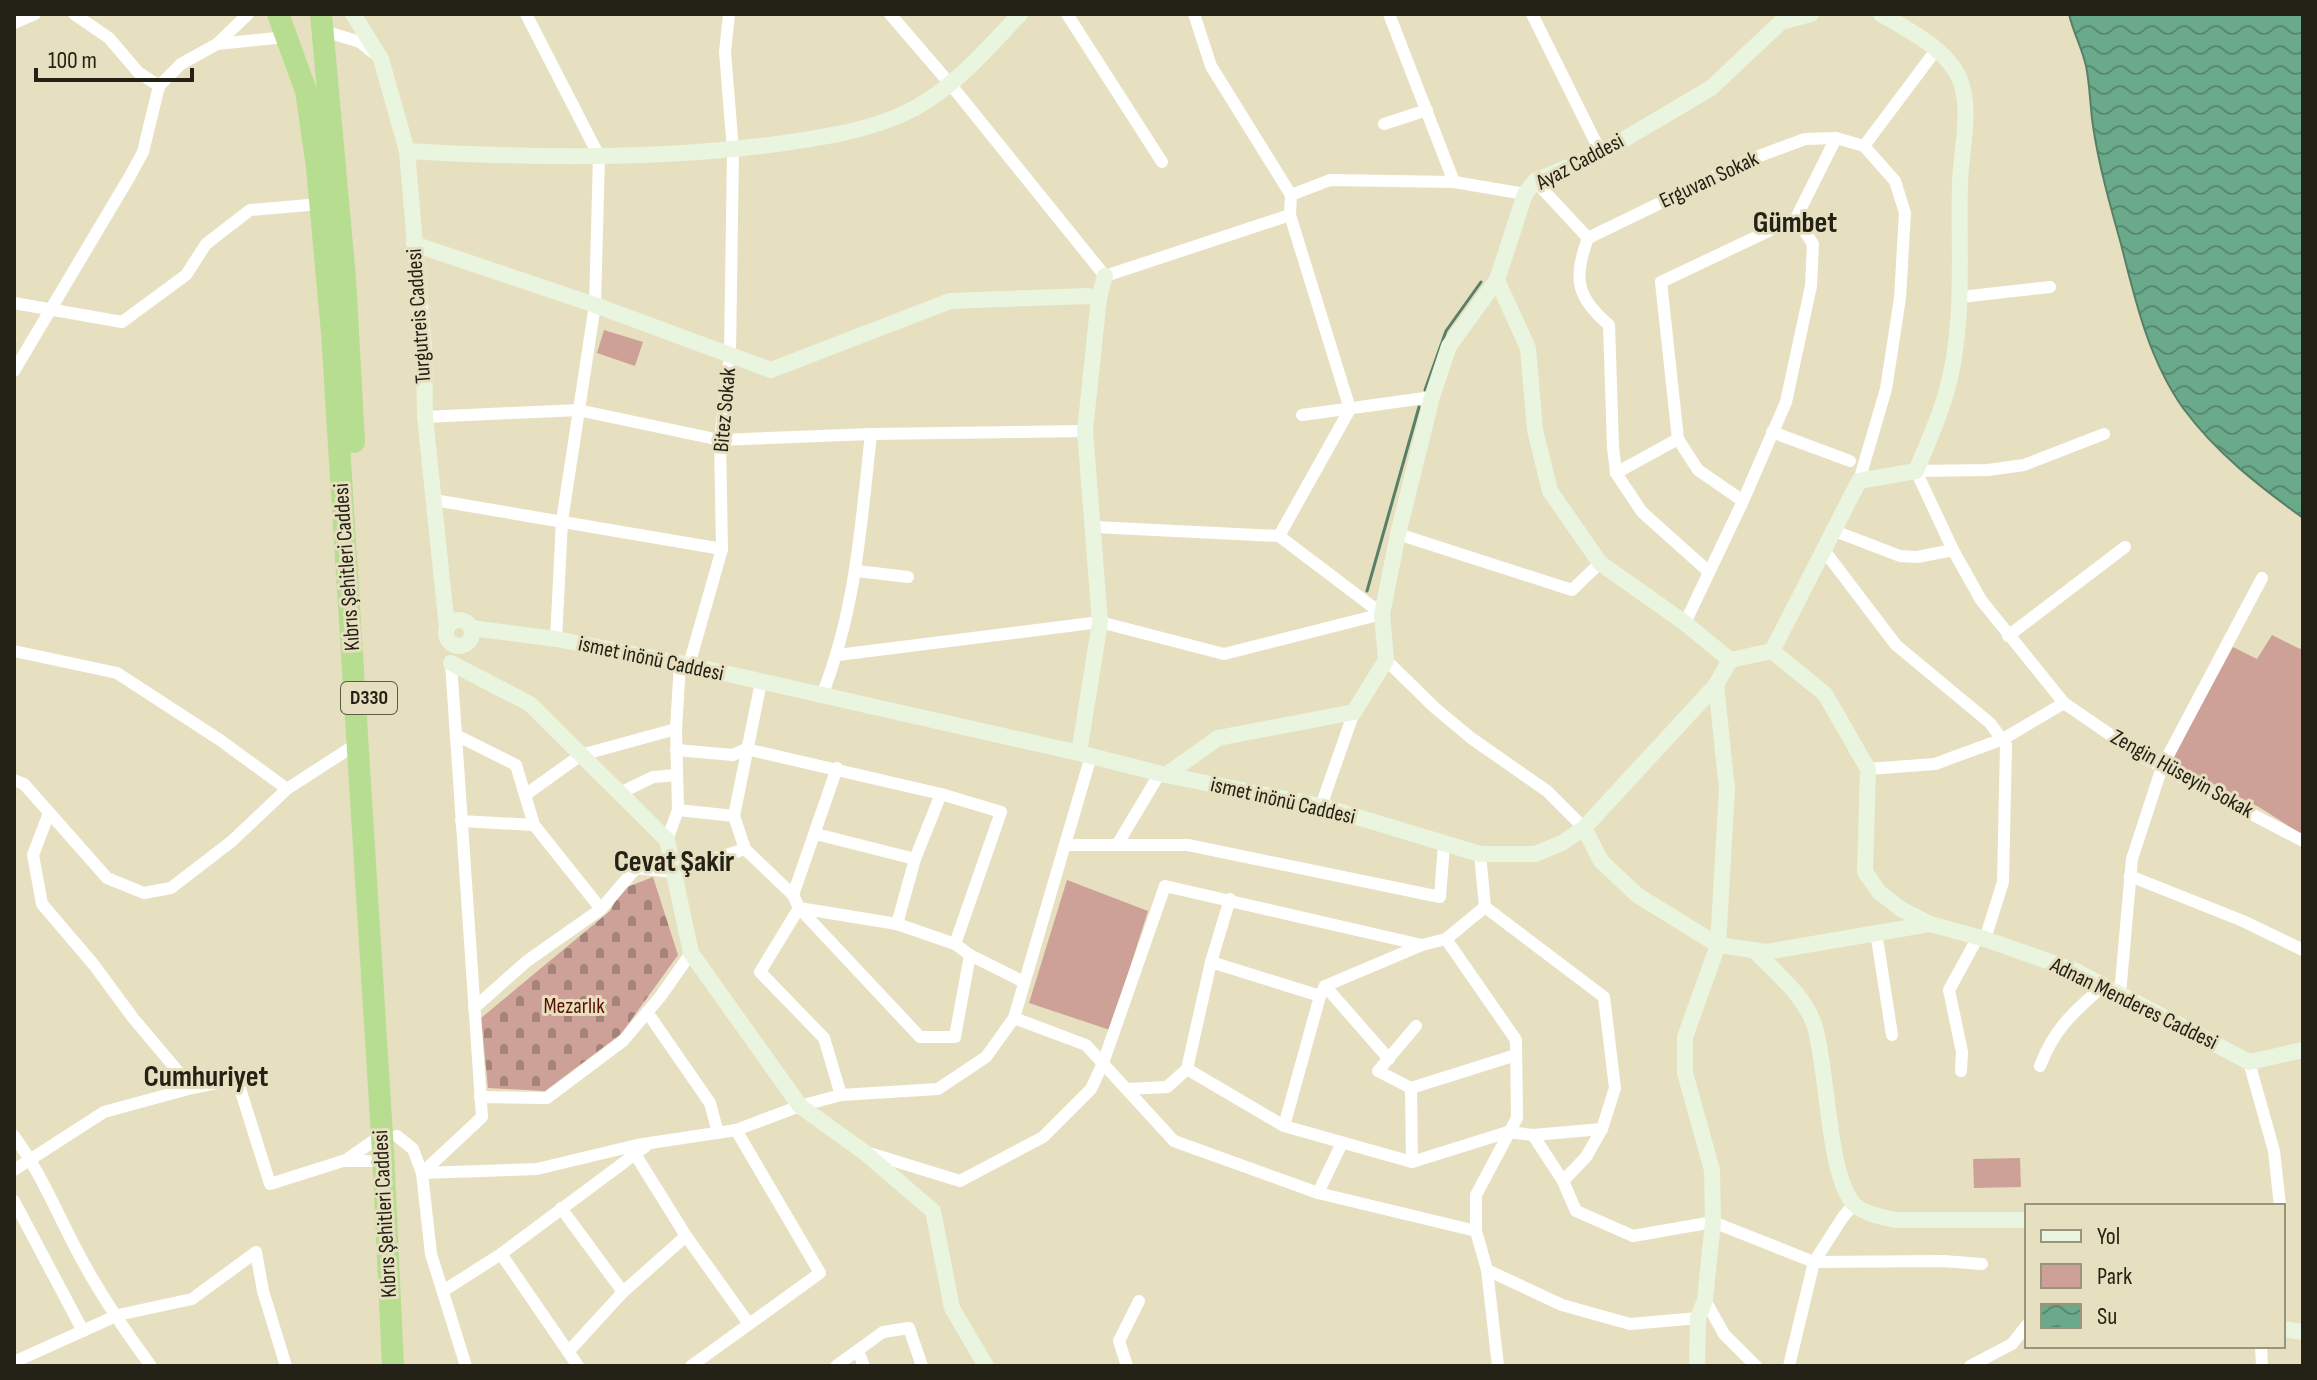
<svg xmlns="http://www.w3.org/2000/svg" width="2317" height="1380" viewBox="0 0 2317 1380" font-family="'Sofia Sans Condensed',sans-serif">
  <defs>
    <pattern id="cemetery-stones" width="16" height="16" patternUnits="userSpaceOnUse" patternTransform="scale(2)"><rect width="16" height="16" fill="#cda197"/><path d="M2 7V4a2 2 0 0 1 4 0v3zM10 15v-3a2 2 0 0 1 4 0v3z" fill="#a6837a"/></pattern>
    <pattern id="water-waves" width="16" height="10" patternUnits="userSpaceOnUse" patternTransform="scale(2)"><rect width="16" height="10" fill="#6ba98b"/><path d="M0 5q4-4 8 0t8 0" fill="none" stroke="#588971"/></pattern>
  </defs>
  <rect width="100%" height="100%" fill="#e6e0c1"/>
  <g fill="#cda197">
    <polygon points="604,330 643,342 635,366 597,353"/>
    <polygon points="2272,635 2300,649 2303,645 2303,835 2259,807 2170,762 2233,647 2257,659"/>
    <polygon points="1067,880 1148,911 1110,1030 1029,1003"/>
    <polygon points="2020,1158 2021,1187 1974,1188 1973,1159"/>
  </g>
  <polygon fill="url(#cemetery-stones)" points="653,877 678,955 621,1034 545,1091 488,1088 481,1018 610,911 622,889"/>
  <path fill="url(#water-waves)" stroke="#568068" stroke-width="2" d="M2069 14H2303V518C2259 486 2216 453 2183 408 2149 360 2135 300 2121 244 2110 205 2099 166 2093 126 2090 106 2090 85 2086 66 2082 48 2073 32 2069 14Z"/>
  <g fill="none" stroke-linecap="round" stroke-linejoin="round">
    <g stroke="#568068" stroke-width="3">
      <polyline points="1425,390 1446,331 1481,282"/>
      <polyline points="1367,591 1419,407"/>
    </g>
    <g stroke="#fff" stroke-width="12">
      <polyline points="74,14 109,38 138,72 159,86"/>
      <polyline points="526,14 599,156 595,305 562,521 556,639"/>
      <polyline points="890,14 951,85 1105,276 1290,215 1291,195 1330,180 1454,182 1525,194"/>
      <polyline points="1067,14 1162,162"/>
      <polyline points="1194,14 1211,66 1291,195"/>
      <polyline points="1389,14 1454,182"/>
      <polyline points="1532,14 1601,153"/>
      <polyline points="14,23 35,14"/>
      <polyline points="324,31 360,42 375,54"/>
      <polyline points="217,44 286,37"/>
      <polyline points="1384,124 1427,110"/>
      <polyline points="1864,146 1936,50"/>
      <polyline points="1535,181 1588,238"/>
      <polyline points="1796,218 1836,138"/>
      <polyline points="1961,297 2050,287"/>
      <polyline points="14,303 122,322 186,275 206,244 250,210 320,204"/>
      <polyline points="14,371 130,176 143,152 159,86 181,64 217,44 248,14"/>
      <polyline points="1302,415 1432,397"/>
      <polyline points="425,417 578,410 720,440 871,434 1085,431"/>
      <polyline points="1772,432 1850,461"/>
      <polyline points="2104,434 2024,465 1988,470 1916,471 1953,550 1981,600 2064,703 2141,756 2303,841"/>
      <polyline points="1616,473 1678,439"/>
      <polyline points="434,500 722,549"/>
      <polyline points="1832,530 1900,556 1917,557 1953,550"/>
      <polyline points="1398,534 1572,590 1600,563"/>
      <polyline points="1279,536 1350,409 1290,215"/>
      <polyline points="1823,549 1896,645 1990,723 2006,745 2003,882 1985,939"/>
      <polyline points="857,571 908,577"/>
      <path d="M1709 572 1642 512 1616 473 1613 447 1609 325C1576 297 1573 278 1588 238L1751 159 1805 139 1836 138 1864 146 1895 181 1905 213 1900 298 1886 389 1859 481"/>
      <polyline points="1685,623 1743,501 1786,402 1811,286 1813,244 1796,218 1661,282 1678,439 1698,470 1743,501"/>
      <polyline points="2008,636 2125,547"/>
      <polyline points="14,651 117,673 220,740 287,789"/>
      <polyline points="838,655 1100,622 1224,654 1382,614 1279,536 1094,527"/>
      <polyline points="1386,660 1434,707 1471,738 1547,791 1584,828"/>
      <polyline points="451,663 482,1117 422,1173 431,1254 466,1366"/>
      <polyline points="689,665 722,549 720,440 730,354 733,150 725,52 729,14"/>
      <polyline points="761,682 734,816 745,849 793,895 799,908 897,924 955,944 970,955 1024,982"/>
      <path d="M822 695C856 610 861 524 871 434"/>
      <polyline points="456,735 516,765 534,825 601,909"/>
      <polyline points="676,750 733,755 746,749 941,794 1001,812 955,944"/>
      <polyline points="1868,769 1935,764 2003,739 2064,703"/>
      <polyline points="14,780 24,784 107,878 144,893 171,888 232,841 287,789 358,743"/>
      <polyline points="620,793 653,777 677,775"/>
      <polyline points="525,795 581,755 676,729"/>
      <polyline points="1321,806 1354,712"/>
      <polyline points="678,810 734,816"/>
      <polyline points="49,813 33,855 42,904 94,965 133,1018 192,1088"/>
      <polyline points="461,821 534,825"/>
      <polyline points="816,834 915,859"/>
      <polyline points="667,840 678,810 676,729 680,663"/>
      <polyline points="1065,845 1188,845 1440,897 1444,845"/>
      <polyline points="1117,845 1160,773"/>
      <polyline points="1480,854 1485,907 1446,939 1516,1040 1517,1118 1476,1195 1476,1231 1487,1270 1498,1366"/>
      <polyline points="2130,876 2243,921 2303,950"/>
      <polyline points="793,895 837,768"/>
      <polyline points="897,924 915,859 941,794"/>
      <polyline points="1876,932 1892,1035"/>
      <polyline points="1211,962 1320,996 1325,986 1422,945"/>
      <polyline points="1325,986 1389,1059"/>
      <polyline points="2120,994 2132,859 2162,767 2262,578"/>
      <polyline points="474,1008 527,961 601,909 636,868 673,872 745,849"/>
      <polyline points="647,1012 710,1103 718,1133"/>
      <polyline points="1014,1018 1086,1045 1174,1141 1318,1193 1476,1231"/>
      <polyline points="1416,1026 1378,1071 1411,1088 1516,1055"/>
      <polyline points="2249,1062 2274,1151 2280,1206"/>
      <path d="M2040 1066C2055 1027 2074 1012 2104 985"/>
      <polyline points="1187,1069 1211,962 1230,899"/>
      <polyline points="1961,1071 1962,1052 1949,990 1978,937"/>
      <polyline points="1411,1088 1412,1162"/>
      <polyline points="1127,1089 1167,1087 1187,1069 1284,1126 1412,1162 1508,1132 1533,1135 1602,1129 1615,1088 1604,997 1485,907"/>
      <polyline points="841,1095 824,1038 760,972 799,908 920,1037 955,1037 970,955"/>
      <polyline points="480,1097 547,1098 623,1041 660,997 691,953"/>
      <polyline points="1284,1126 1320,996"/>
      <polyline points="1533,1135 1563,1181 1576,1211 1633,1236 1713,1222 1814,1262 1943,1261 1982,1264"/>
      <path d="M14 1136C39 1170 55 1208 74 1245 96 1288 122 1327 151 1366"/>
      <polyline points="397,1136 413,1149 422,1173 537,1169 637,1145 736,1130 800,1106 841,1095 938,1089 986,1057 1014,1018 1091,756"/>
      <polyline points="869,1153 960,1181 1043,1137 1091,1089 1103,1063 1165,886 1422,945 1446,939"/>
      <polyline points="635,1154 686,1236"/>
      <polyline points="346,1161 383,1161"/>
      <polyline points="14,1170 104,1112 192,1088 237,1079 270,1184 346,1160 382,1135"/>
      <polyline points="1563,1181 1586,1157 1602,1129"/>
      <polyline points="1318,1193 1342,1143"/>
      <polyline points="14,1201 83,1331"/>
      <polyline points="561,1208 623,1292 568,1352"/>
      <polyline points="501,1254 646,1146"/>
      <polyline points="1487,1270 1562,1305 1630,1324 1698,1318"/>
      <polyline points="443,1291 501,1254 578,1366"/>
      <polyline points="623,1292 686,1236 749,1324"/>
      <polyline points="1705,1300 1724,1334 1756,1366"/>
      <polyline points="2261,1346 2262,1366"/>
      <polyline points="858,1351 864,1366"/>
      <polyline points="14,1362 118,1315 192,1299 256,1252 263,1291 286,1366"/>
      <polyline points="691,1366 820,1273 736,1130"/>
      <polyline points="836,1366 883,1332 909,1328 922,1366"/>
      <polyline points="1127,1366 1119,1341 1139,1301"/>
      <polyline points="1789,1366 1814,1262 1843,1217 1854,1204"/>
      <polyline points="1970,1366 2012,1344 2027,1325"/>
    </g>
    <g stroke="#e9f5de" stroke-width="16">
      <polyline points="353,14 381,59 407,151 424,350 425,417 447,628"/>
      <path d="M407 151C530 158 655 160 777 144 819 138 861 132 901 115 950 93 984 52 1020 14"/>
      <polyline points="414,244 595,305 771,370 950,301 1088,296 1099,298"/>
      <circle cx="459" cy="633" r="13"/>
      <polyline points="471,628 556,639 680,663 1079,753 1166,775 1321,806 1480,854 1535,854 1562,843 1584,828 1716,685 1730,660 1772,651"/>
      <path d="M1772 651 1859 481 1916 471C1926 447 1937 423 1945 397 1966 328 1958 255 1960 183 1961 151 1972 110 1960 80 1948 49 1908 30 1881 14"/>
      <polyline points="1772,651 1825,694 1868,769 1865,872 1879,892 1901,909 1930,924"/>
      <polyline points="1730,660 1685,623 1600,563 1550,491 1535,430 1528,348 1497,280 1525,194 1535,181 1601,153 1711,88 1781,22 1811,14"/>
      <polyline points="451,663 530,704 667,840 691,953 800,1106 864,1152 933,1211 952,1308 986,1366"/>
      <polyline points="1079,753 1100,622 1085,431 1099,298 1105,276"/>
      <polyline points="1166,775 1218,738 1354,712 1386,660 1382,614 1398,534 1432,397 1449,346 1497,280"/>
      <polyline points="1584,828 1601,861 1637,895 1718,945 1766,952 1930,924 1985,939 2076,971 2249,1062 2303,1050"/>
      <path d="M1756 952C1777 974 1804 995 1814 1024 1828 1065 1827 1179 1855 1205 1865 1214 1882 1217 1895 1220H2027"/>
      <polyline points="2283,1329 2303,1332"/>
      <polyline points="1697,1366 1698,1318 1705,1300 1713,1222 1712,1170 1685,1073 1685,1037 1718,945 1727,789 1716,685"/>
    </g>
    <g stroke="#b7dd90" stroke-width="22">
      <polyline points="278,14 306,91 317,167 332,333 383,1152 393,1366"/>
      <polyline points="321,14 345,278 354,442"/>
    </g>
  </g>
  <g text-anchor="middle" dominant-baseline="central" stroke-width="6" stroke-linejoin="round" paint-order="stroke">
    <rect fill="#e6e0c1" stroke="#5e5b49" stroke-width="2" x="341" y="682" width="56" height="32" rx="6"/>
    <g font-size="20" font-weight="bold" fill="#242216">
      <text x="369" y="698">D330</text>
    </g>
    <g font-size="22" fill="#242216" stroke="#e6e0c1">
      <text transform="translate(1580 162) rotate(-28)">Ayaz Caddesi</text>
      <text transform="translate(1709 180) rotate(-25)">Erguvan Sokak</text>
      <text transform="translate(419 316) rotate(-94)">Turgutreis Caddesi</text>
      <text transform="translate(725 410) rotate(-85)">Bitez Sokak</text>
      <text transform="translate(347 567) rotate(-94)">Kıbrıs Şehitleri Caddesi</text>
      <text transform="translate(651 659) rotate(12)">ismet inönü Caddesi</text>
      <text transform="translate(2182 774) rotate(29)">Zengin Hüseyin Sokak</text>
      <text transform="translate(1283 801) rotate(13)">ismet inönü Caddesi</text>
      <text transform="translate(2134 1004) rotate(26)">Adnan Menderes Caddesi</text>
      <text transform="translate(385 1214) rotate(-93)">Kıbrıs Şehitleri Caddesi</text>
    </g>
    <g font-size="22" fill="#5a1002" stroke="#e6e0c1">
      <text x="574" y="1006">Mezarlık</text>
    </g>
    <g font-size="30" font-weight="bold" fill="#242216" stroke="#e6e0c1">
      <text x="1795" y="223">Gümbet</text>
      <text x="674" y="862">Cevat Şakir</text>
      <text x="206" y="1077">Cumhuriyet</text>
    </g>
  </g>
  <rect width="2317" height="1380" fill="none" stroke="#242216" stroke-width="32"/>
  <rect x="2025" y="1204" width="260" height="144" fill="#e6e0c1" stroke="#98947d" stroke-width="2"/>
  <rect x="2041" y="1230" width="40" height="12" fill="#e9f5de" stroke="#98947d" stroke-width="2"/>
  <text x="2097" y="1244" font-size="24" fill="#242216">Yol</text>
  <rect x="2041" y="1264" width="40" height="24" fill="#cda197" stroke="#98947d" stroke-width="2"/>
  <text x="2097" y="1284" font-size="24" fill="#242216">Park</text>
  <rect x="2041" y="1304" width="40" height="24" fill="url(#water-waves)" stroke="#98947d" stroke-width="2"/>
  <text x="2097" y="1324" font-size="24" fill="#242216">Su</text>
  <path d="M36 68v12h156v-12" fill="none" stroke="#242216" stroke-width="4"/>
  <text x="48" y="68" font-size="24" fill="#242216" stroke="#e6e0c1" stroke-width="6" paint-order="stroke">100 m</text>
</svg>
